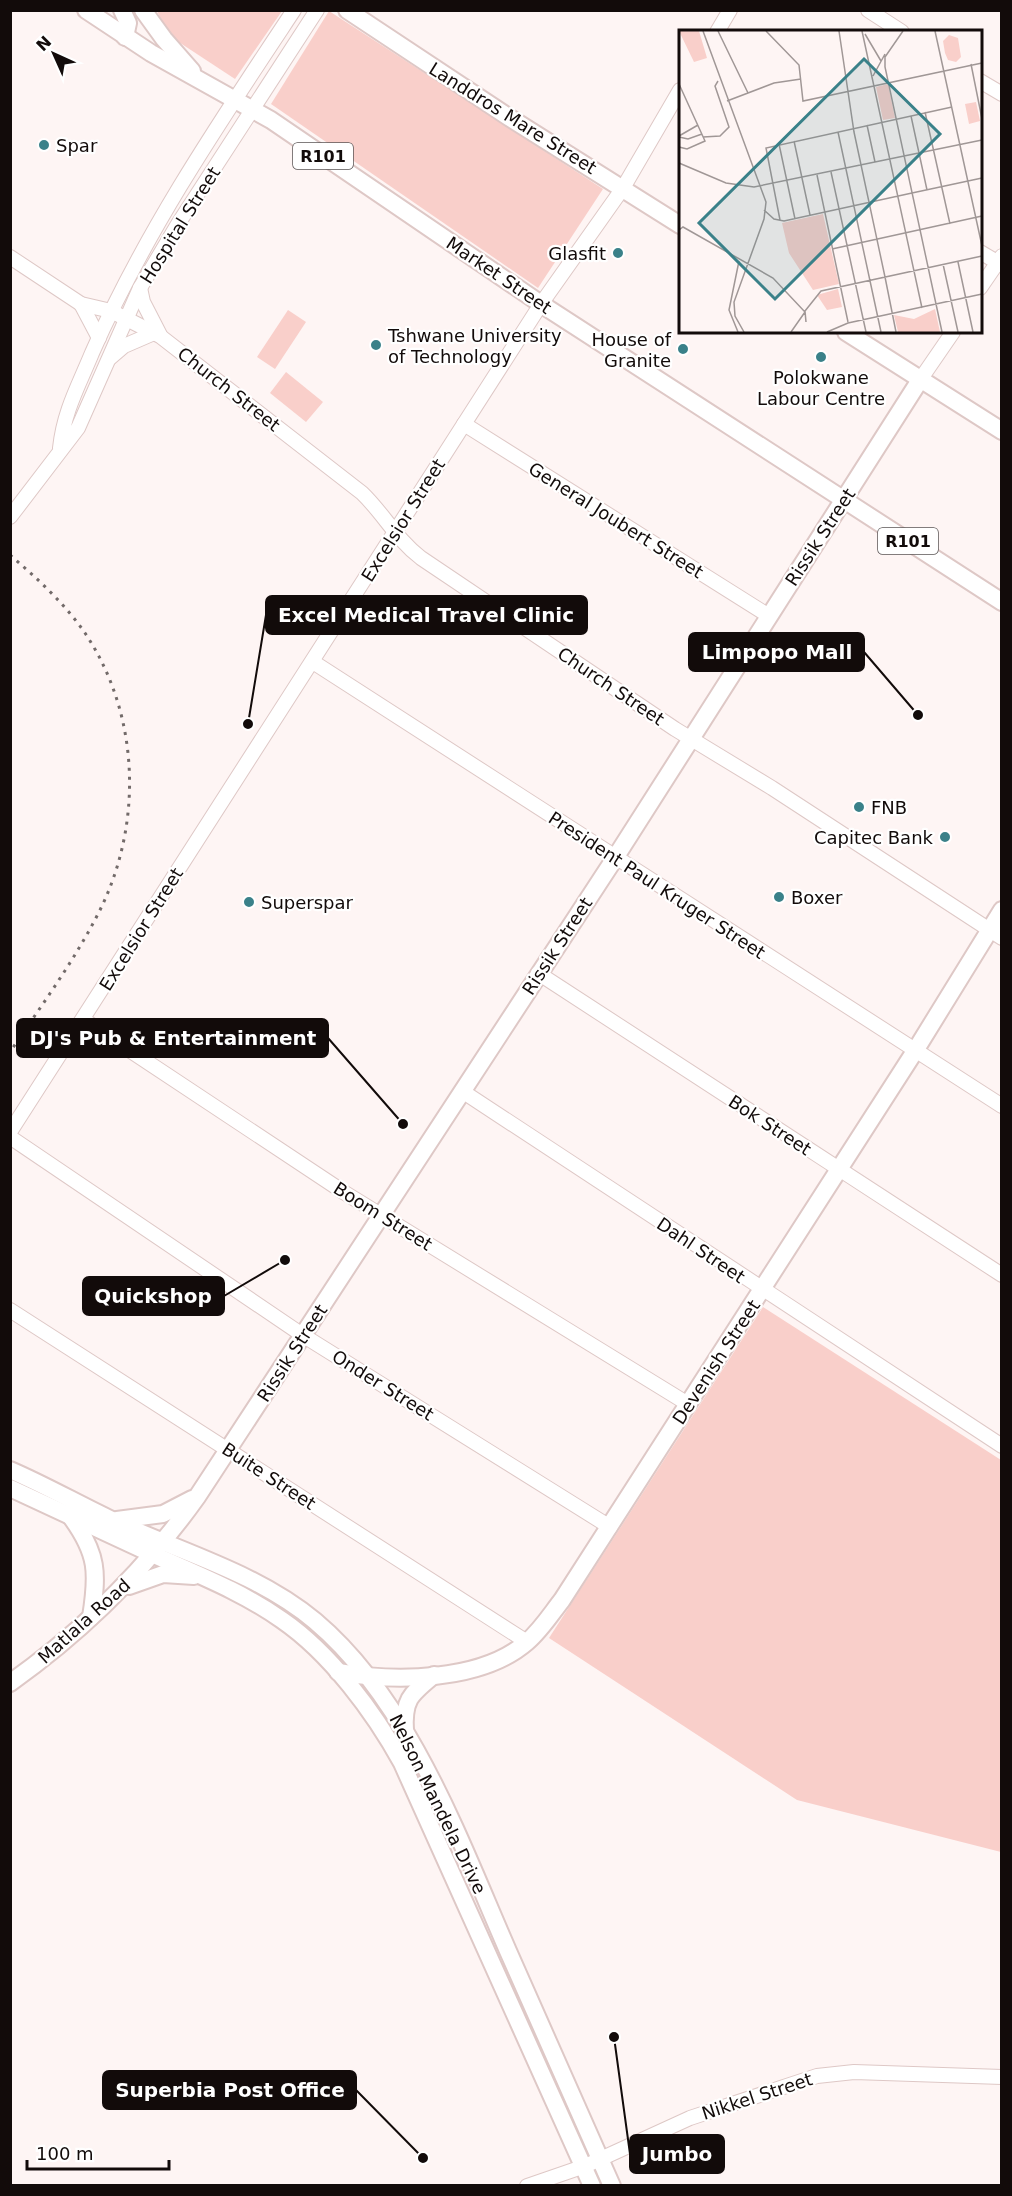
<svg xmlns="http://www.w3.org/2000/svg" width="1012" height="2196" viewBox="0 0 1012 2196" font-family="'DejaVu Sans',sans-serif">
  <rect width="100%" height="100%" fill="#fef5f4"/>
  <g fill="#f9cfca">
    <polygon points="157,11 282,11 235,79 168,35"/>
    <polygon points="329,11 603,189 538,288 271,104"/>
    <polygon points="288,310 306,322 275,369 257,357"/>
    <polygon points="286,372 323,402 306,422 270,393"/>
    <polygon points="763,1307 1001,1460 1001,1852 797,1800 549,1638"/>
  </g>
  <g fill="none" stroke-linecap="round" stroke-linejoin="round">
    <defs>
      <g id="minor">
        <polyline points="868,10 902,32"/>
        <polyline points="717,32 730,10"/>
        <polyline points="980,81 1002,94"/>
        <polyline points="980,252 1002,265"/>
        <path d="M10 257 81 304 111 311 160 336 362 493C384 514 396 539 421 558L675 729 772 788 1002 938"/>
        <polyline points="140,288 143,302 160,335"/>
        <polyline points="980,288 1002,256"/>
        <polyline points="81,304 99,338"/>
        <polyline points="110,358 124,346 154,333"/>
        <polyline points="920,380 953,332"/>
        <polyline points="464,424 769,616"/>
        <path d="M60 448C64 411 78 387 92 353 145 232 221 120 294 10"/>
        <polyline points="10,517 78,428 140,288 178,224 317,10"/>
        <polyline points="313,662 1002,1106"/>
        <polyline points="538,973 1002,1275"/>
        <polyline points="84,1020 345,1193 688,1404"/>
        <polyline points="462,1091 1002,1446"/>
        <polyline points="10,1132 541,304 623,188 680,90"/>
        <polyline points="10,1137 304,1336 610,1527"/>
        <polyline points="10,1310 527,1642"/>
        <polyline points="527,2186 585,2166 690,2118 817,2076 854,2072 1002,2077"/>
      </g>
      <g id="major">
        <polyline points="86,10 151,53 271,120 541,304 1002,602"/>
        <polyline points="122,10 128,23 125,37"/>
        <polyline points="143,10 164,39 192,71"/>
        <polyline points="347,10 510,118 680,225"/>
        <polyline points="846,332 1002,431"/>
        <path d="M10 1470C45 1485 78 1504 112 1520 180 1552 256 1572 315 1621 410 1701 459 1839 508 1951 542 2029 577 2107 612 2186"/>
        <path d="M10 1488C58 1510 104 1532 152 1554 196 1574 241 1591 282 1620 330 1653 374 1712 402 1763L592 2186"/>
        <path d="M71 1517C98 1554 98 1573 91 1617"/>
        <polyline points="117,1520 163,1514 192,1499"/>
        <polyline points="129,1586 163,1574 194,1576"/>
        <path d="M338 1672C394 1682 481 1682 527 1642 541 1630 551 1614 562 1600L915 1051 1002 910"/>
        <path d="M10 1683C83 1631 145 1570 197 1497L615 858 920 380"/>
        <path d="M405 1731C403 1699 411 1694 434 1675"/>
      </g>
    </defs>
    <use href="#minor" stroke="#dec8c6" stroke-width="16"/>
    <use href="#major" stroke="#dec8c6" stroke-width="20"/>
    <use href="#minor" stroke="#fff" stroke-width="14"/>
    <use href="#major" stroke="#fff" stroke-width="16"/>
    <path stroke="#726a69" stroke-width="3" stroke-dasharray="3 6" stroke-linecap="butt" d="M10 555C37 578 65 604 85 633 140 715 143 823 100 910 75 960 41 1006 10 1052"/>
  </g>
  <g fill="#3a8189" stroke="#fff" stroke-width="2">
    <circle cx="44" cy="145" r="6"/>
    <circle cx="618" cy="253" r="6"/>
    <circle cx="376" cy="345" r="6"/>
    <circle cx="683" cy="349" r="6"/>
    <circle cx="821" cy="357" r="6"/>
    <circle cx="859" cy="807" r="6"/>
    <circle cx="945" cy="837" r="6"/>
    <circle cx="779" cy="897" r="6"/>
    <circle cx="249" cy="902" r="6"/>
  </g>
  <g text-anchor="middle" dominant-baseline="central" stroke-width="4.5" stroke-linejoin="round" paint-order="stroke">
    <g fill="#fff" stroke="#595454" stroke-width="1.5">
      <rect x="293" y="143" width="60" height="26" rx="4.5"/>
      <rect x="878" y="528" width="60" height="26" rx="4.5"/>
    </g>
    <g font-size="16" font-weight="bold" fill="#120b0a">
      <text x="323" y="156">R101</text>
      <text x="908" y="541">R101</text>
    </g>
    <g font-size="18" fill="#120b0a" stroke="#fff">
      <text transform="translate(513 118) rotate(32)">Landdros Mare Street</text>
      <text transform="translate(180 225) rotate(-58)">Hospital Street</text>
      <text transform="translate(499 275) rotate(34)">Market Street</text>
      <text transform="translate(229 389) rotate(38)">Church Street</text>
      <text transform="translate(403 520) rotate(-58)">Excelsior Street</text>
      <text transform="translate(616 520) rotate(32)">General Joubert Street</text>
      <text transform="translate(820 537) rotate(-57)">Rissik Street</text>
      <text transform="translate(611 686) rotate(34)">Church Street</text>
      <text transform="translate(657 885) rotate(33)">President Paul Kruger Street</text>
      <text transform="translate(141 929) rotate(-58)">Excelsior Street</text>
      <text transform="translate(557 946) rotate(-57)">Rissik Street</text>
      <text transform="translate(770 1125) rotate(33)">Bok Street</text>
      <text transform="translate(383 1216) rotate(32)">Boom Street</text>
      <text transform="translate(701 1250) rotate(34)">Dahl Street</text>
      <text transform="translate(292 1353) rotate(-57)">Rissik Street</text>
      <text transform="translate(716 1362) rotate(-57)">Devenish Street</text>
      <text transform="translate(383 1385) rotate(32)">Onder Street</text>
      <text transform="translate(269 1476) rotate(33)">Buite Street</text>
      <text transform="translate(84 1621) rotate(-42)">Matlala Road</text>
      <text transform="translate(438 1804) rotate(64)">Nelson Mandela Drive</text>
      <text transform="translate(757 2096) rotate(-18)">Nikkel Street</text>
    </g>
    <g font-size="18" fill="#120b0a" stroke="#fff" text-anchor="start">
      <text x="56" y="145">Spar</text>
      <text x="606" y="253" text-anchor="end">Glasfit</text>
      <text x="388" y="335">Tshwane University<tspan x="388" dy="21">of Technology</tspan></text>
      <text x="671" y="339" text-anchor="end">House of<tspan x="671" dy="21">Granite</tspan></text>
      <text x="821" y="377" text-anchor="middle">Polokwane<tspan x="821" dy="21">Labour Centre</tspan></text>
      <text x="871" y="807">FNB</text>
      <text x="933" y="837" text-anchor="end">Capitec Bank</text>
      <text x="791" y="897">Boxer</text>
      <text x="261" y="902">Superspar</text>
    </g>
  </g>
  <g transform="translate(679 30)">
    <rect width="303" height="303" fill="#fef5f4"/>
    <path d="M0 1H20L28 28 15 32ZM270 5 279 8 282 27 277 32 269 30 266 23 264 11ZM209 54 216 88 204 90 197 57ZM297 72 301 91 290 94 286 74ZM144 184 160 254 134 260 110 223 103 193ZM159 259 163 277 148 280 138 265ZM256 279 261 302H219L215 285 235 289Z" fill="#f9cfca"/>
    <path fill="none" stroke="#a09796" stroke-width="1.5" d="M24 1 87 172 85 189 55 272 56 286 65 302M39 1 69 63M87 1 120 35 124 71 303 33M160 1 175 102 206 247M183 1 243 278M224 1 206 27V37L257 274M256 1 303 216M186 4 202 31M292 34 303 89M194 46 206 24M0 54 26 111 8 119 0 117M48 71 95 53 122 49M246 82 271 194M232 86 248 160M188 95 196 132M159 102 202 302M0 106 19 95M0 107 9 109 23 104M24 107 41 106 50 97 36 56 39 51M115 111 131 185M100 114 116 189M225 126 303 110M0 133 47 153 75 157 225 126M152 142 187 302M138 145 169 292M233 163 303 148M85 180 95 189 105 191 233 163M101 190 87 118 273 77M0 200 4 197 94 248 126 282 112 302M153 219 303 186M279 232 294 302M264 234 279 302M206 247 217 302M257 274 263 302M127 292 126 281 142 261 303 226M59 302 50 280 60 231M148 302 169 293 303 264"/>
    <path fill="#3a8189" fill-opacity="0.15" stroke="#3a8189" stroke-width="3" d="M185 29 261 104 96 269 20 193Z"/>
    <rect width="303" height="303" fill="none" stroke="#120b0a" stroke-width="3"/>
  </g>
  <path fill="none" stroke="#120b0a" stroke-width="2" d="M248 724L266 615M918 715L864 652M403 1124L328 1038M285 1260L224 1296M423 2158L356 2090M614 2037L630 2154"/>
  <g fill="#120b0a" stroke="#fff" stroke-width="2">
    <circle cx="248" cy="724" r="6"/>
    <circle cx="918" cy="715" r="6"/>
    <circle cx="403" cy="1124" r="6"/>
    <circle cx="285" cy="1260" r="6"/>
    <circle cx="423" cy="2158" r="6"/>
    <circle cx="614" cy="2037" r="6"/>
  </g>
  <g fill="#120b0a" stroke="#120b0a" stroke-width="2">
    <rect x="266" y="596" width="321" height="38" rx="6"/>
    <rect x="689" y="633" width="175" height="38" rx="6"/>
    <rect x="17" y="1019" width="311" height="38" rx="6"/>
    <rect x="83" y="1277" width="141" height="38" rx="6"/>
    <rect x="103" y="2071" width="253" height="38" rx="6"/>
    <rect x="630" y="2135" width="94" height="38" rx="6"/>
  </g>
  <g font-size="20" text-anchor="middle" font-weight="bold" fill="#fff">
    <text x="426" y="622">Excel Medical Travel Clinic</text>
    <text x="777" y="659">Limpopo Mall</text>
    <text x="173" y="1045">DJ's Pub &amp; Entertainment</text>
    <text x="153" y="1303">Quickshop</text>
    <text x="230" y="2097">Superbia Post Office</text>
    <text x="677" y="2161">Jumbo</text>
  </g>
  <rect width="1012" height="2196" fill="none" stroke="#120b0a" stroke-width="24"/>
  <g transform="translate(54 54) rotate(315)" stroke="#ffffff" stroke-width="4.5" paint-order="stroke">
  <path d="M0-4.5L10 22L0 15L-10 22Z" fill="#120b0a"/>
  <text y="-9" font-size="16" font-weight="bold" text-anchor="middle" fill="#120b0a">N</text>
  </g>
  <path d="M27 2160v9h142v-9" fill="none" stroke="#120b0a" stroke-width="3"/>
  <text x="36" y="2160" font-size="18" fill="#120b0a" stroke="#ffffff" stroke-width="4.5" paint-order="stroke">100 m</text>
</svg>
